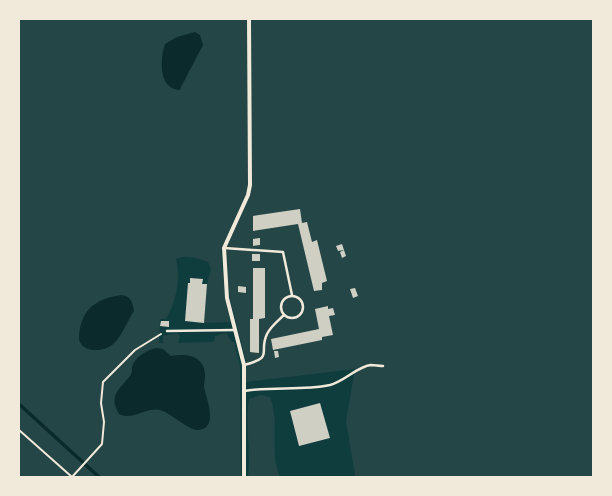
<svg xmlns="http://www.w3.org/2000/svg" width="612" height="496" viewBox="0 0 612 496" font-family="'Titillium Web',sans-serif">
  <rect width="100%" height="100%" fill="#0f3d3e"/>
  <g fill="#244646">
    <path d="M19 19H593V477H352L355 475 346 421 355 369 246 382V361L230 299 224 248 221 250 225 298 230 322 204 323 207 284 211 269 208 262C198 258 186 254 176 259 181 278 176 303 166 319H160L159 343H163V336L177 333 180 336 178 343 214 342 215 336 226 333 232 342H234L240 366 241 477H19Z"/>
    <path d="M261 395 270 397C280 422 269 452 280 477H248C251 451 245 424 249 399Z"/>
  </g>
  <g fill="#0a2a2b">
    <path d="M195 32 200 35 203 45 181 87 180 90C158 89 160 59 165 44L177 37Z"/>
    <path d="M122 295C131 297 132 301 134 311 127 321 122 337 112 345 104 351 88 353 81 344 78 340 79 333 80 329 84 306 100 298 122 295Z"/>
    <path d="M156 348 163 349 171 356C185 353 205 355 205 375 205 379 204 383 204 387 206 398 220 430 197 430 189 430 171 413 160 410 146 407 132 421 119 414 108 395 120 389 130 376 132 373 132 370 132 367 135 357 147 350 156 348Z"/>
  </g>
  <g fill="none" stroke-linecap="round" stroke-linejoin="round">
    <polyline stroke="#0a2a2b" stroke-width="3.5" points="19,404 99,477"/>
  </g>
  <g fill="#cfcfc3">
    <polygon points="300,209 302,223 307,222 312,242 317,240 327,281 322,283 322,290 314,291 298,224 253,231 253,216"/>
    <polygon points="260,238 260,245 253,246 253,239"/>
    <polygon points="342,244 344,250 338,251 336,246"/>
    <polygon points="344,250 346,256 342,258 340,252"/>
    <rect x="252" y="254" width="8" height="7"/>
    <polygon points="253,268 265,268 265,318 259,319 259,353 250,352 250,319 253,319"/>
    <polygon points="190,278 203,279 202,284 207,284 204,323 185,321 188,283 190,283"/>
    <polygon points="238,286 246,287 246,293 238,292"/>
    <polygon points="355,288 358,296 353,298 350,289"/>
    <polygon points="328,306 328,309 333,308 335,315 329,316 333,335 322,337 322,340 273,350 271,339 319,329 315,309"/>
    <polygon points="161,321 169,321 169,327 160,326"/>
    <polygon points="274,351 278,351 279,357 275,358"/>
    <polygon points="320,403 330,438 299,446 290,411"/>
  </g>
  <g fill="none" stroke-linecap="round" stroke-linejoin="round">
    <g stroke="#f1e9da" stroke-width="2">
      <polyline points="19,430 72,477"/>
      <polyline points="72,477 102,444 104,422 101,403 103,382 135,350 161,334"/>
    </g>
    <g stroke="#f1e9da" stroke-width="2.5">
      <polyline points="224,248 283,252 292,295"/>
      <circle cx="292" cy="307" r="11"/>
      <polyline points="167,331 235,330"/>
      <path d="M244 365C275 357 258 353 267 334 271 326 278 321 284 315"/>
      <path d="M244 391C273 386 301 391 330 385 345 381 358 366 371 365 375 365 379 366 383 366"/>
    </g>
    <polyline stroke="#f1e9da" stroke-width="4" points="244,477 244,365 227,298 224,248 248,195 250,185 249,19"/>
  </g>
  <rect width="612" height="496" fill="none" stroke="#f1e9da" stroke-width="40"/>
</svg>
